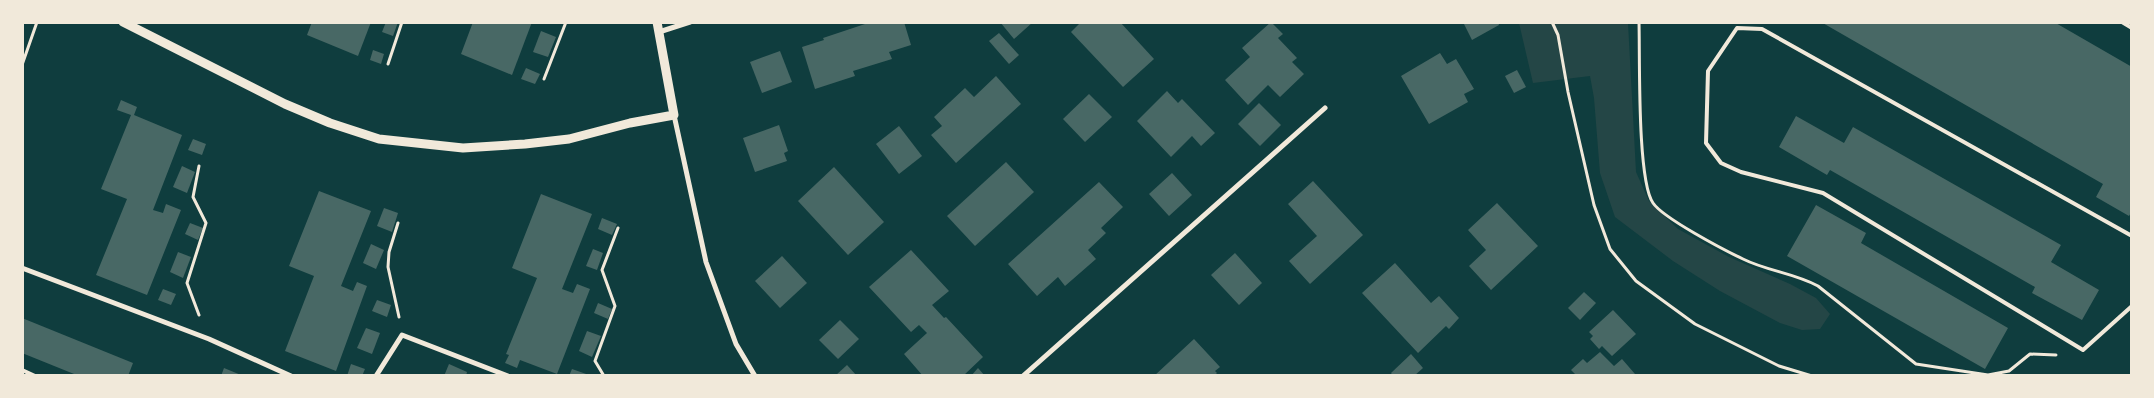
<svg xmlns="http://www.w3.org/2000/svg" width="2154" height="398" viewBox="0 0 2154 398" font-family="Poppins,sans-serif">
  <rect width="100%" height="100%" fill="#0f3d3e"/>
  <polygon fill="#244646" points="1519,23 1628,23 1636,172 1649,201 1678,229 1729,257 1790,284 1816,298 1830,314 1820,329 1802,330 1780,323 1720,291 1673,261 1615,217 1600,173 1594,98 1590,76 1533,83"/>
  <g fill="#486865">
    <polygon points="312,22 371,22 358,56 307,35"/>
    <polygon points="386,22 398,22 393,36 382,32"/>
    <polygon points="473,22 532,22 512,75 461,54"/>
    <polygon points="871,22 904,22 911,45 889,52 892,59 853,71 855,76 815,89 802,47 824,40 823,38"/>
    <polygon points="1000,22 1033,22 1014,39"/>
    <polygon points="1081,22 1120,22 1154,59 1123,87 1071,32"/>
    <polygon points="1271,22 1283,34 1278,38 1297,58 1292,62 1304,74 1280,97 1268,85 1248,105 1225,80 1250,57 1242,48"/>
    <polygon points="1463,22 1498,22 1499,25 1472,40"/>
    <polygon points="1821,22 2054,22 2132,67 2132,211 2129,216 2096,197 2103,184"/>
    <polygon points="541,31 556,37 548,57 533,52"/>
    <polygon points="999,33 1019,55 1009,64 989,41"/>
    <polygon points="373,50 384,54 381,64 370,60"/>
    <polygon points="780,51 792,82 762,93 750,62"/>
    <polygon points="1440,53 1447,64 1456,59 1474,89 1464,94 1468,102 1429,124 1401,76"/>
    <polygon points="526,68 540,74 535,84 521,79"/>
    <polygon points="1517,70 1526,87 1514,93 1505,76"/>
    <polygon points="996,76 1021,104 956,163 931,135 942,126 934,117 965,88 974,97"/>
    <polygon points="1167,91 1178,103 1182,99 1215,133 1201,146 1192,136 1171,157 1137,121"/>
    <polygon points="1089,94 1112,117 1085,142 1063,119"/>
    <polygon points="121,100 137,107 134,115 182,135 153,210 163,213 166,204 181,210 147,295 96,275 127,199 101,189 131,115 117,110"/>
    <polygon points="1259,103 1281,125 1260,146 1238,124"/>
    <polygon points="1796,116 1844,143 1853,127 2061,245 2051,262 2099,290 2082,320 2032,293 2035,287 1830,170 1827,175 1779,147"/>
    <polygon points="779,125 788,151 784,153 787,161 755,172 743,138"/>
    <polygon points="899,126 922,156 899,174 876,144"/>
    <polygon points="193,139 206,144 202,155 188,150"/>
    <polygon points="1006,162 1034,192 975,246 947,216"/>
    <polygon points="182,166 195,172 187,193 173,187"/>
    <polygon points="834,167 884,222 848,255 798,201"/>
    <polygon points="1172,173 1192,195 1169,216 1149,194"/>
    <polygon points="1313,181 1363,235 1310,284 1289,261 1317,236 1288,204"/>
    <polygon points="1099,182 1123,207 1101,228 1106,233 1088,250 1096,259 1065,286 1058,277 1037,296 1008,264"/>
    <polygon points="319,191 371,211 341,286 353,291 357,282 367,286 336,371 285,351 314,276 289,266"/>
    <polygon points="541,194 592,214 562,289 573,293 577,284 590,289 557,374 520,360 517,368 505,363 509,355 506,354 537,278 512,268"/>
    <polygon points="1497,203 1538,246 1491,290 1469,266 1486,250 1468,230"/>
    <polygon points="1816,205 1866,233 1861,243 2008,328 1985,369 1787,256"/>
    <polygon points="384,208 398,213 392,232 377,226"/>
    <polygon points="602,218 617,224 612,235 598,229"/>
    <polygon points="190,223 203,228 198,240 185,234"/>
    <polygon points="371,244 384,250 376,269 363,263"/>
    <polygon points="593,249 603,253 597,270 586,266"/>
    <polygon points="911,250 949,291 932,305 944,318 946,317 983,357 963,376 923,376 904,354 927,333 919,325 911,332 869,287"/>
    <polygon points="178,252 191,257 183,278 170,272"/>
    <polygon points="1235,253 1262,283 1239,305 1211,275"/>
    <polygon points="782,256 807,283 780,308 755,281"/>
    <polygon points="1395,263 1431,303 1439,296 1459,318 1449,329 1446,326 1418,353 1362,293"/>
    <polygon points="163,289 176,294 171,305 158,300"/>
    <polygon points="1584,292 1596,303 1580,320 1568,308"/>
    <polygon points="377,300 391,305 387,317 372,311"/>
    <polygon points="598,303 612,309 608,319 594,313"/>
    <polygon points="1613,310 1636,334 1612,356 1602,346 1599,349 1590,339 1593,336 1589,332"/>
    <polygon points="22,318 133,363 128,376 79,376 22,353"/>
    <polygon points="840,320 859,339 838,359 819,340"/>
    <polygon points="366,328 380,333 372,354 357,348"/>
    <polygon points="587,331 601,336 592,357 579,351"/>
    <polygon points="1194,339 1220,367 1215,371 1217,373 1214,376 1154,376"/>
    <polygon points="1600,352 1614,366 1622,359 1635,374 1574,376 1575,374 1571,370 1583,359 1587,363"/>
    <polygon points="1411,354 1423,368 1414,376 1393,376 1391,373"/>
    <polygon points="351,364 365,369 362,376 347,376"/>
    <polygon points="449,364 467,372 466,376 444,376"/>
    <polygon points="847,365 857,376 835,376"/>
    <polygon points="224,368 241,375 241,376 221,376"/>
    <polygon points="978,368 985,376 971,376"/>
    <polygon points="572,369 589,375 588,376 569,376"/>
  </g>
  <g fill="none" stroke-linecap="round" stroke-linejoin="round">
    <g stroke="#f1e9da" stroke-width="3">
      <polyline points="1552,22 1558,35 1568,92 1594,205 1610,249 1636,281 1695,324 1779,366 1812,376"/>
      <path d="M1639 22C1640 57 1637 180 1653 203 1663 218 1724 250 1743 259 1767 271 1794 273 1818 286L1916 364 1988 375 2009 371 2030 354 2056 355"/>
      <polyline points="388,64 402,22"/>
      <polyline points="22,65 37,22"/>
      <polyline points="544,79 566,22"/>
      <polyline points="398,223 389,252 388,267 399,317"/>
      <polyline points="199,315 187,283 206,223 193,197 199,166"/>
      <polyline points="604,376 595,361 615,306 602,270 618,228"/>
      <polyline points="2130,376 2132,374"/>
    </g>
    <g stroke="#f1e9da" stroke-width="4">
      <polyline points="2122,22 2132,28"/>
      <polyline points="2132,236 1762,29 1737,28 1708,71 1706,143 1721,163 1741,172 1823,193 2083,350 2132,306"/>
      <polyline points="22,370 35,376"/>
    </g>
    <g stroke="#f1e9da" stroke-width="5">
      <polyline points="659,32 690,22"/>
      <polyline points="674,115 706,262 736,344 755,376"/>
      <polyline points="22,268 209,339 291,376"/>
      <polyline points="376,376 402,335 508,376"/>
      <polyline points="1023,376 1325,108"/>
    </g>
    <polyline stroke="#f1e9da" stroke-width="9" points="123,22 285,104 330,123 379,139 463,148 525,144 569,139 630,123 674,115 657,22"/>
  </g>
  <rect width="2154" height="398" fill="none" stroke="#f1e9da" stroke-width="48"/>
</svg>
